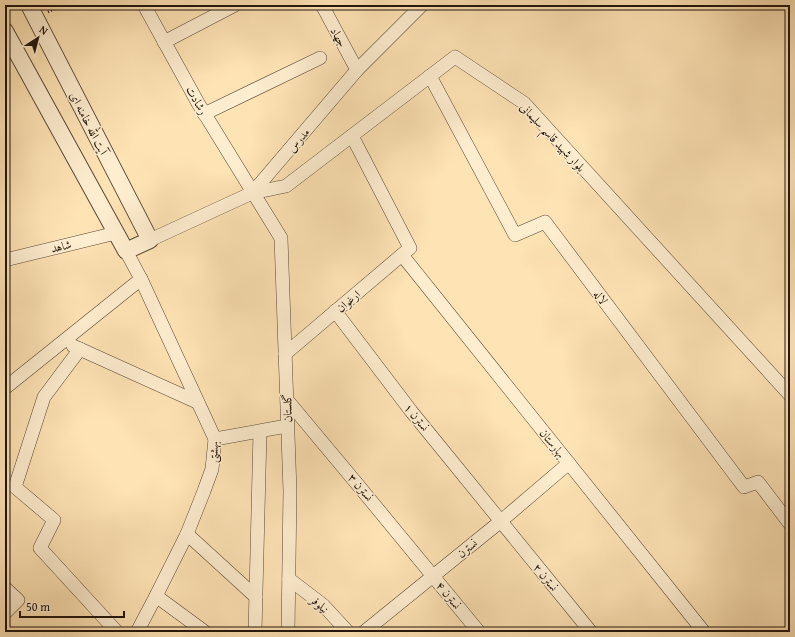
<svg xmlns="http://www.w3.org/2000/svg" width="795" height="637" viewBox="0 0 795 637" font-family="'Gentium Book Plus',Amiri,serif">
  <rect width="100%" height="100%" fill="#fee3b5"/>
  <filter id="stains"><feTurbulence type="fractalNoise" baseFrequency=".005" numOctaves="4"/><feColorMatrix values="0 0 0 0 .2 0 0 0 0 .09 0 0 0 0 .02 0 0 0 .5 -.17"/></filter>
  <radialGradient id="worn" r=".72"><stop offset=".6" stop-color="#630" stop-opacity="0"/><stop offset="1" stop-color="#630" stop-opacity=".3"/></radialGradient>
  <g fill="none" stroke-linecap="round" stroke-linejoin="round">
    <defs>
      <g id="minor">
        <polyline points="144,5 198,103 281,238 290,491 288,632"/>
        <polyline points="322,5 357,70"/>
        <polyline points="164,42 235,5"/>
        <polyline points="430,76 515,235 545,222 744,487 758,482 790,524"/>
        <polyline points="204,114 320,58"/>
        <polyline points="252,193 286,186 455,57 524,103 790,395"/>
        <polyline points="150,240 252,193 357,70 422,5"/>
        <polyline points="126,251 141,279 215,439 212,469 204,491 187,534 156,596 137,632"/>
        <polyline points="402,255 704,632"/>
        <polyline points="5,260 116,233"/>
        <polyline points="335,311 411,411 591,632"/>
        <polyline points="73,346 197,402"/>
        <polyline points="80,349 44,397 15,487 54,520 40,548 117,632"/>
        <polyline points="285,354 410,248 352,136"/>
        <polyline points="5,388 141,279"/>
        <polyline points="287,400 358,485 479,632"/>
        <polyline points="215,439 287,426"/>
        <polyline points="187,534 256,597"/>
        <polyline points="289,579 323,605 348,632"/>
        <polyline points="5,588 18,600 5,613"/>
        <polyline points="156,596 205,632"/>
        <polyline points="255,632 260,432"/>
        <polyline points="364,632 501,521 569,463"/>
      </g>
      <polyline id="tertiary" points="5,31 126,251 150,240 29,5"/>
    </defs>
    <use href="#minor" stroke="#584836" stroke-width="14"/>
    <use href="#tertiary" stroke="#584836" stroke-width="18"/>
    <polyline stroke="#21140c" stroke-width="2.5" stroke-dasharray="1 2" stroke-linecap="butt" points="48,12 63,5"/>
    <use href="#minor" stroke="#feedcf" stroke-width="13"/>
    <use href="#tertiary" stroke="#feedcf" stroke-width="16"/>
  </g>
  <g text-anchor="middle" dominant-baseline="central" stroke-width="3" stroke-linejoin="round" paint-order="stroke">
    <g font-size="12" fill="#21140c" stroke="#feedcf">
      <text transform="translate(339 37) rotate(61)">جهاد</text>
      <text transform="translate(197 100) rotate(60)">رشادت</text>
      <text transform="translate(89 123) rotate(63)">آیت الله خامنه ای</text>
      <text transform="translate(553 137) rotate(47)">بلوار شهید قاسم سلیمانی</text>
      <text transform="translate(298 140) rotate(-50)">مدرس</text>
      <text transform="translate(61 246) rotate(-14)">شاهد</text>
      <text transform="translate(601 297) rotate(53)">لاله</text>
      <text transform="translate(348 301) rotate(-40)">ارغوان</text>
      <text transform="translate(287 408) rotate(-91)">گلستان</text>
      <text transform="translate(417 417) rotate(51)">نسترن ۱</text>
      <text transform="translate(553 443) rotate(51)">بهارستان</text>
      <text transform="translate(213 452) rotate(-88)">بهشتی</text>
      <text transform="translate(361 487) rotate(50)">نسترن ۳</text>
      <text transform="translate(467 548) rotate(-39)">نسترن</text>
      <text transform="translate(546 577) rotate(51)">نسترن ۲</text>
      <text transform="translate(449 595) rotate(51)">نسترن ۴</text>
      <text transform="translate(320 604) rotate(41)">نیلوفر</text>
    </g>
  </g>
  <rect width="795" height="637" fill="none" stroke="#fee3b5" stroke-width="20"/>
  <rect x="6" y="6" width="783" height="625" fill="none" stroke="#21140c" stroke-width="2"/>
  <rect x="10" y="10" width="775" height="617" fill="none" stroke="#21140c"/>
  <g transform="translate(38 38) rotate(36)" stroke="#feedcf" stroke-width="3" paint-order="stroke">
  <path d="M0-3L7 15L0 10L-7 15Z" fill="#21140c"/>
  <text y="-6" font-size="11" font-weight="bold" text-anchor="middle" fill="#21140c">N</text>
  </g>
  <path d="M20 611v6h104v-6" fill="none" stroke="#21140c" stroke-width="2"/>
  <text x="26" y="611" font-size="12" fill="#21140c" stroke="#feedcf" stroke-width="3" paint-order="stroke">50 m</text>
  <rect width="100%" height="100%" filter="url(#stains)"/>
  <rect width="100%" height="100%" fill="url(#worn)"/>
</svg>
